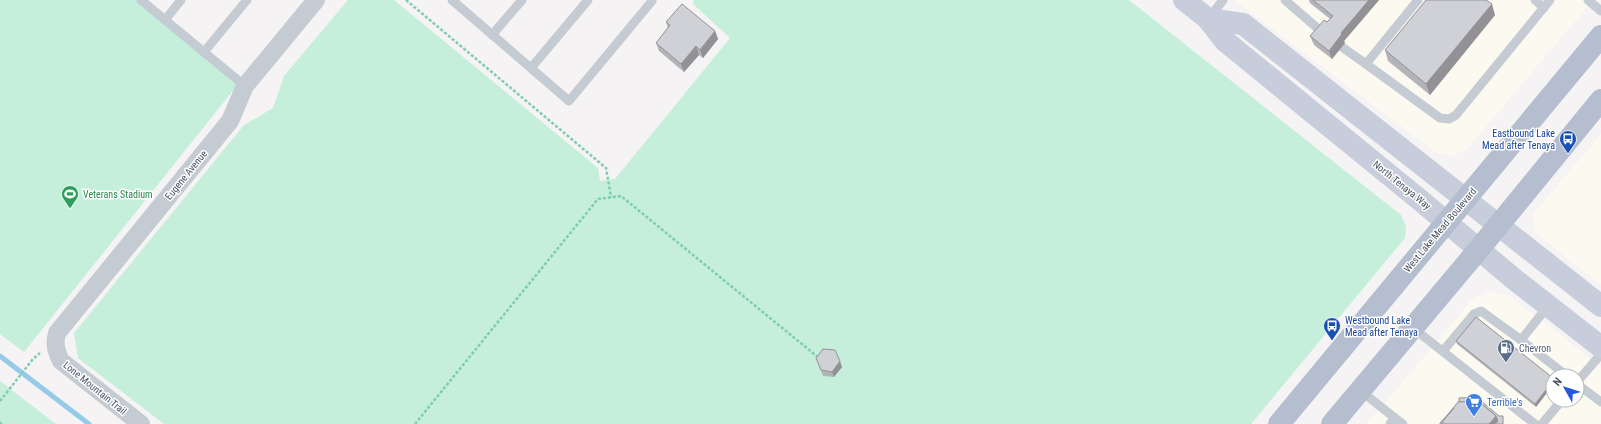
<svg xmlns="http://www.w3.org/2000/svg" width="1601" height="424" viewBox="0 0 1601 424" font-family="'Roboto Condensed',sans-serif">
  <rect width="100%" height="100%" fill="#f5f3f3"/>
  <g fill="#fcfaf0" fill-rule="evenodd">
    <polygon points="1234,0 1593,0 1466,150 1451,156 1437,153"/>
    <polygon points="1601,134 1601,285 1534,232 1533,214"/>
    <path d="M1488 291 1511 297 1601 367V424H1367L1471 301ZM1553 376H1577V400H1553Z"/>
  </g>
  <g fill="#c5efdb">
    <polygon points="0,0 136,0 239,83 24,352 0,334"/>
    <polygon points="348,0 394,0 598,168 600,181 615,179 730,38 693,4 694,0 1129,0 1401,215 1406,226 1405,238 1251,424 164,424 78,358 74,333 244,125 273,108 284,76"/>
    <polygon points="0,381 56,424 0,424"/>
  </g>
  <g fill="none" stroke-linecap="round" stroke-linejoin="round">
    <polyline stroke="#95cbe9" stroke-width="5" points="0,356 89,424"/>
    <g stroke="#7eccb1" stroke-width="2.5" stroke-dasharray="3 2" stroke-linecap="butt">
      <polyline points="406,0 606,168 611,197"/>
      <polyline points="0,401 33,359 40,353"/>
      <polyline points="0,422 1,424"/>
      <polyline points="415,424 598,199 621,196 819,358"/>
    </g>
    <g stroke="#c5cbd3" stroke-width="9">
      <polyline points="141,0 245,86"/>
      <polyline points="452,0 569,101 652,1"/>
      <polyline points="1285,0 1323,33"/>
      <polyline points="1418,0 1366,64 1440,118 1449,119 1456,115 1550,0"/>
      <polyline points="1535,0 1544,8"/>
      <polyline points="1588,0 1601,11"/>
      <polyline points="1209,18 1223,0"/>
      <polyline points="165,20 181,0"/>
      <polyline points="492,35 522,0"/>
      <polyline points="1342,47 1366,64"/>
      <polyline points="204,52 247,0"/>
      <polyline points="531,68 588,0"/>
      <polyline points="1413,328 1535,424"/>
      <polyline points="1521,340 1548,306"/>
      <polyline points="1443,351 1474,314 1481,311 1521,340 1567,376"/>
      <polyline points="1577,382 1601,354"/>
      <polyline points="1577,384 1601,402"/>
      <polyline points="1361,391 1395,418 1390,424"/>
      <polyline points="1395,418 1403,424"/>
      <polyline points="1542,424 1562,400"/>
    </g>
    <path stroke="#c5cbd3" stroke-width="18" d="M141 424 61 361C56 351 54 344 57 333L230 121 245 86 316 0"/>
    <g stroke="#c7cdda" stroke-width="22">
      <polyline points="1184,0 1208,19 1225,41 1420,200 1514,279 1601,347"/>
      <polyline points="1208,19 1243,24 1601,306"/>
    </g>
    <g stroke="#b4becf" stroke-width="22">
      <polyline points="1279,424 1601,36"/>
      <polyline points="1332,424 1479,249 1601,100"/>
    </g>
  </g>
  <g fill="#b3b4b9">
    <polygon points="1309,0 1379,0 1344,41 1345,43 1332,59 1314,45 1310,36 1327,22 1330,19 1310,3"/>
    <polygon points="1495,15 1430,95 1388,61 1385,50"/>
    <polygon points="666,22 715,31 718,39 703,58 699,55 684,72 659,51 656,43 668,28"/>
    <polygon points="1456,341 1553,378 1553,385 1536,407 1457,344"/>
    <polygon points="816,358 842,367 834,377 823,376"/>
  </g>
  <g fill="#929296">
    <polygon points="1369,0 1379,0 1344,41 1345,43 1332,59 1329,51 1341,33"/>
    <polygon points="1492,4 1495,15 1430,95 1426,84"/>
    <polygon points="715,31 718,39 703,58 700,50"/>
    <polygon points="696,46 699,55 684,72 681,64"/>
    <polygon points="840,361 842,367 834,377 832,372"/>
    <polygon points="1553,381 1553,385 1536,407 1535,404"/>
    <polygon points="1496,416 1499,424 1489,424"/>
  </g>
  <g fill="#d0d1d7" stroke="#929296">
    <polygon points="1313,0 1369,0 1341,33 1342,34 1329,51 1310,36 1324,20 1327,22 1333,16"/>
    <polygon points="1426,0 1486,0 1492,4 1426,84 1385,50"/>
    <polygon points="682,4 715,31 700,50 696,46 681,64 656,43 670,25 666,22"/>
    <polygon points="1476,317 1553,378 1553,381 1535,404 1456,341"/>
    <polygon points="823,349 835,350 840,361 832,372 821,370 816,358"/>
    <polygon points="1480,397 1480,400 1499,416 1503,416 1503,424 1495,424 1498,421 1496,416 1478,401 1459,402 1459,398"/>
    <polygon points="1478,401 1496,416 1489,424 1445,424 1442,422 1458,402"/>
    <polygon points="1454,408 1442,422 1443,424 1440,424 1440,423"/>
  </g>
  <defs>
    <symbol id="bus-pin" viewBox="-11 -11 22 30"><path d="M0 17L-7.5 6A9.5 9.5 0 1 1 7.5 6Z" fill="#1a4fb4" stroke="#fff"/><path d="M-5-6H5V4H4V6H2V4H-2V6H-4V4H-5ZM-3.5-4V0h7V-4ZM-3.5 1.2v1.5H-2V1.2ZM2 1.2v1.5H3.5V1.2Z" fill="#fff"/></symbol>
    <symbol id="stadium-pin" viewBox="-11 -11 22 30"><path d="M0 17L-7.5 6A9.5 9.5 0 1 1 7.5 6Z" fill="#2e9e5b" stroke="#fff"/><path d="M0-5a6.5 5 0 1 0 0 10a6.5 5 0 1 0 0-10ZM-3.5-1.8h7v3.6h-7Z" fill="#fff"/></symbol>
    <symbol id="fuel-pin" viewBox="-11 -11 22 30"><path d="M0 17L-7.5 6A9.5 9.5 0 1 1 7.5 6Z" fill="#5c6f8a" stroke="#fff"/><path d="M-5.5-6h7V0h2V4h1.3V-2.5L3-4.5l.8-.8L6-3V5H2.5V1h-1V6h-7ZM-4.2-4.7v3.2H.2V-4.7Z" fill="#fff"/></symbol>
    <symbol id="supermarket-pin" viewBox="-11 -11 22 30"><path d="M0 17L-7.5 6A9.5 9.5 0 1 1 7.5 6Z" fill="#3f7fe0" stroke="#fff"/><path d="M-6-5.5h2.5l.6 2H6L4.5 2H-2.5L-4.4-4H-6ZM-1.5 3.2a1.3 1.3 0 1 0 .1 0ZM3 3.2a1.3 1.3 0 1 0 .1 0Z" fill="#fff"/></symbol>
  </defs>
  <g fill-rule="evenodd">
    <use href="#bus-pin" x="1558" y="129" width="20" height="27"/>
    <use href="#stadium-pin" x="60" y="184" width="20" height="27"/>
    <use href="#bus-pin" x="1322" y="316" width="20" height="27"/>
    <use href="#fuel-pin" x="1496" y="338" width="20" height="27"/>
    <use href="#supermarket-pin" x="1464" y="392" width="20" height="27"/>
  </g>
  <g text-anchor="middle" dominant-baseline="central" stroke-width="3" stroke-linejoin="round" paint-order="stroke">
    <g font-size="10" fill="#164399" stroke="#fff" text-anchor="end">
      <text x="1555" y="133">Eastbound Lake<tspan x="1555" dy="12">Mead after Tenaya</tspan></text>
      <text x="1345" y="320" text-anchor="start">Westbound Lake<tspan x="1345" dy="12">Mead after Tenaya</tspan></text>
    </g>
    <g font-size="10" fill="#4b5360" stroke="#fff">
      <text transform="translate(186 175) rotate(-51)">Eugene Avenue</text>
      <text transform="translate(1402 185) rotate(39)">North Tenaya Way</text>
      <text transform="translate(1440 230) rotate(-50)">West Lake Mead Boulevard</text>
      <text transform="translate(95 388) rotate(39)">Lone Mountain Trail</text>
    </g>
    <g font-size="10" fill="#27864d" stroke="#fff" text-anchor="start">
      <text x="83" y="194">Veterans Stadium</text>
    </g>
    <g font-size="10" fill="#4e5e75" stroke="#fff" text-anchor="start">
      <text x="1519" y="348">Chevron</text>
    </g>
    <g font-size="10" fill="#366cbe" stroke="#fff" text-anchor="start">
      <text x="1487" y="402">Terrible's</text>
    </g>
  </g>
  <g transform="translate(1565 388) rotate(309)"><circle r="19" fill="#ffffff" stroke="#b7babf"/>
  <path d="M0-3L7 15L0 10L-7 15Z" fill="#2459dd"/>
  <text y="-6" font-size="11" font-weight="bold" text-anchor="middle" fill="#4b5360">N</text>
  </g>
</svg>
